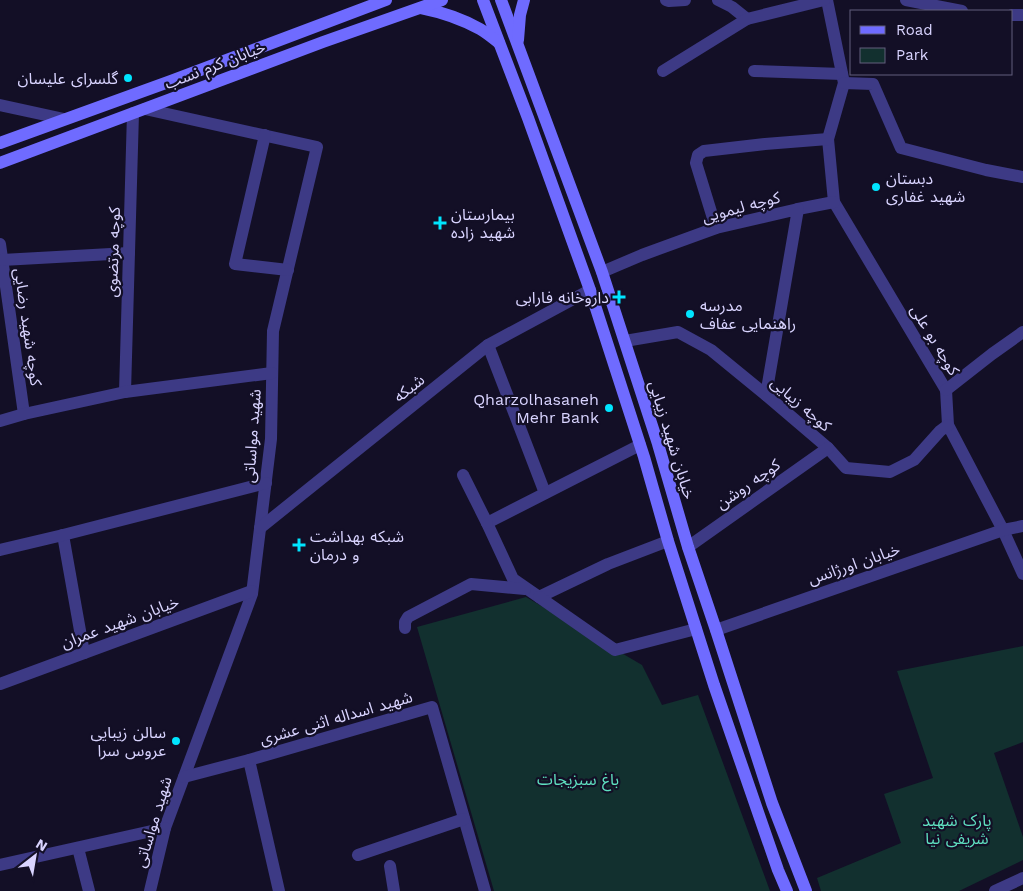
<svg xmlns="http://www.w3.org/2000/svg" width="1023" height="891" viewBox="0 0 1023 891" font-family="'Work Sans','Noto Sans Arabic',sans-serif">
  <rect width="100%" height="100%" fill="#130f26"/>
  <g fill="#12302f">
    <polygon points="526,597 642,665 662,705 698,695 770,891 494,891 417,627"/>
    <polygon points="1023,646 1023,742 994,753 1023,837 1023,860 959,891 821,891 817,878 901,843 884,794 933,778 897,671"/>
  </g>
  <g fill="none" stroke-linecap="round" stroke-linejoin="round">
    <g stroke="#3d3a85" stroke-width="12">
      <polyline points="666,0 669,1 685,0"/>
      <polyline points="718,0 732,7 747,19"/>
      <polyline points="827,0 844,83 828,139 834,202 946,390 948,425 1003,530 1023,574"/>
      <polyline points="906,0 962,11"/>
      <polyline points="1012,15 1023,15"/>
      <polyline points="663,71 747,19 824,0"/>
      <polyline points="754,71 842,74"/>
      <polyline points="844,83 873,84 901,148 986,170 1023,177"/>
      <polyline points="0,105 64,119"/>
      <polyline points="145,109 317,147 273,331 271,439 252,594 165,828 150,891"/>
      <polyline points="265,135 235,264 288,270"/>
      <polyline points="798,209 834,202"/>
      <polyline points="716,228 696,163 698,155 704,151 765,144 828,139"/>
      <polyline points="0,244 24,414"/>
      <polyline points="2,260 129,253"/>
      <polyline points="602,272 642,255 716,228 798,209 766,395"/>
      <polyline points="625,341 678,332 711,350 766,395 828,448 846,468 890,472 914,460 940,431 948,425"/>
      <polyline points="488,345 545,493"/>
      <polyline points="946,390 992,354 1023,332"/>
      <polyline points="125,392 133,113"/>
      <polyline points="0,421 24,414 125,392 272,373"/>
      <polyline points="640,445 487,523 513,579 539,597 608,564 668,541"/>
      <polyline points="463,475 487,523"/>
      <polyline points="260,528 488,345 590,290"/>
      <polyline points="63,535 84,653"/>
      <polyline points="688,547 828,448"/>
      <polyline points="0,550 63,535 266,483"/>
      <polyline points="539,597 615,650 696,629"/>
      <polyline points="405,628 405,622 408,617 471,584 525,589"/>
      <polyline points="716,630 1003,530 1023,526"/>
      <polyline points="0,684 252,591"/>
      <polyline points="249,760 279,891"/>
      <polyline points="184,777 249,760 432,707 485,891"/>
      <polyline points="78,848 89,891"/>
      <polyline points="358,855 464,819"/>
      <polyline points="0,865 165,828"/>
      <polyline points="390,866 394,891"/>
    </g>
    <polyline stroke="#3d3a85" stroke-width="12" points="995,891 1023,878"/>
    <g stroke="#6f6bff" stroke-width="12">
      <polyline points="483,0 528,118 590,290 644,457 668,541 714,685 778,870 787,891"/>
      <polyline points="501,0 602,272 658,444 688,547 716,630 772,803 806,891"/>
      <path d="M421 8C441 12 462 19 480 29 487 33 493 38 499 43"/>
      <polyline points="518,40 520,15 524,0"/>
      <polyline points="0,143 171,81 386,0"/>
      <polyline points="0,163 323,42 442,0"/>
    </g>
  </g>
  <g fill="#00e5ff" stroke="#130f26" stroke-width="2">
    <circle cx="128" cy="78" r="5"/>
    <circle cx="876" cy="187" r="5"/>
    <path d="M437.5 215.5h5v5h5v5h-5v5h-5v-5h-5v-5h5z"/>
    <path d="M616.5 289.5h5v5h5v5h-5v5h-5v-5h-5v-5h5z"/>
    <circle cx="690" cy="314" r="5"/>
    <circle cx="609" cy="408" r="5"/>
    <path d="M296.5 537.5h5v5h5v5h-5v5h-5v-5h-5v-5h5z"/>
    <circle cx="176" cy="741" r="5"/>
  </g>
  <g text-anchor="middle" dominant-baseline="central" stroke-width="4.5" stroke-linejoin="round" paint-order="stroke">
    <g font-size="16" fill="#d9d4ff" stroke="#130f26">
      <text transform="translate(215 65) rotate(-21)">خیابان کرم نسب</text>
      <text transform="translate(741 207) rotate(-15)">کوچه لیمویی</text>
      <text transform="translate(113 252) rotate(-88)">کوچه مرتضوی</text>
      <text transform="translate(28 327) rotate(82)">کوچه شهید رضایی</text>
      <text transform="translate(935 340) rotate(59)">کوچه بو علی</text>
      <text transform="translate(409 388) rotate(-39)">شبکه</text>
      <text transform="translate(801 404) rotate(41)">کوچه زیبایی</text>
      <text transform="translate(252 436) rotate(-86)">شهید مواساتی</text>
      <text transform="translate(672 440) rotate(73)">خیابان شهید زیبایی</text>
      <text transform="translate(748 484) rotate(-35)">کوچه روشن</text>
      <text transform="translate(854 564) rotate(-19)">خیابان اورژانس</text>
      <text transform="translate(120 622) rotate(-20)">خیابان شهید عمران</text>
      <text transform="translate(336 718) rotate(-16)">شهید اسداله اثنی عشری</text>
      <text transform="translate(153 822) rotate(-73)">شهید مواساتی</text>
    </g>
    <g font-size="16" fill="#d9d4ff" stroke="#130f26" text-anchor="end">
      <text x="118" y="78">گلسرای علیسان</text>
      <text x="886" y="178" text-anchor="start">دبستان<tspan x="886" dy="18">شهید غفاری</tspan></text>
      <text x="451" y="214" text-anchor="start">بیمارستان<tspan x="451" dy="18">شهید زاده</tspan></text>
      <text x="609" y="297">داروخانه فارابی</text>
      <text x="700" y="305" text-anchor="start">مدرسه<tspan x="700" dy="18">راهنمایی عفاف</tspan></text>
      <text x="599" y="399">Qharzolhasaneh<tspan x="599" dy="18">Mehr Bank</tspan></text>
      <text x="310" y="536" text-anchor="start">شبکه بهداشت<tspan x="310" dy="18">و درمان</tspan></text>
      <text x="166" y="732">سالن زیبایی<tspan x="166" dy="18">عروس سرا</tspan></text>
    </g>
    <g font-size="16" fill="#5fe0c0" stroke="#130f26">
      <text x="578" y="779">باغ سبزیجات</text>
      <text x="957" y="820">پارک شهید<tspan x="957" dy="18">شریفی نیا</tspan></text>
    </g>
  </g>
  <rect x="850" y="10" width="162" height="65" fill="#130f26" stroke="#625e7d"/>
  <rect x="860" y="26" width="25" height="8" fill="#6f6bff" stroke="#625e7d"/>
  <text x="896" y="35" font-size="15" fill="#d9d4ff">Road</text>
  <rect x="860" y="48" width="25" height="15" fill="#12302f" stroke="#625e7d"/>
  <text x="896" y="60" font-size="15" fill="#d9d4ff">Park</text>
  <g transform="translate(35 856) rotate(31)" stroke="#130f26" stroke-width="4" paint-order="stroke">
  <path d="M0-4L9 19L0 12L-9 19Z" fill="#d9d4ff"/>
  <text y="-8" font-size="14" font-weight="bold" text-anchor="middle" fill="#d9d4ff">N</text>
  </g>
</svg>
